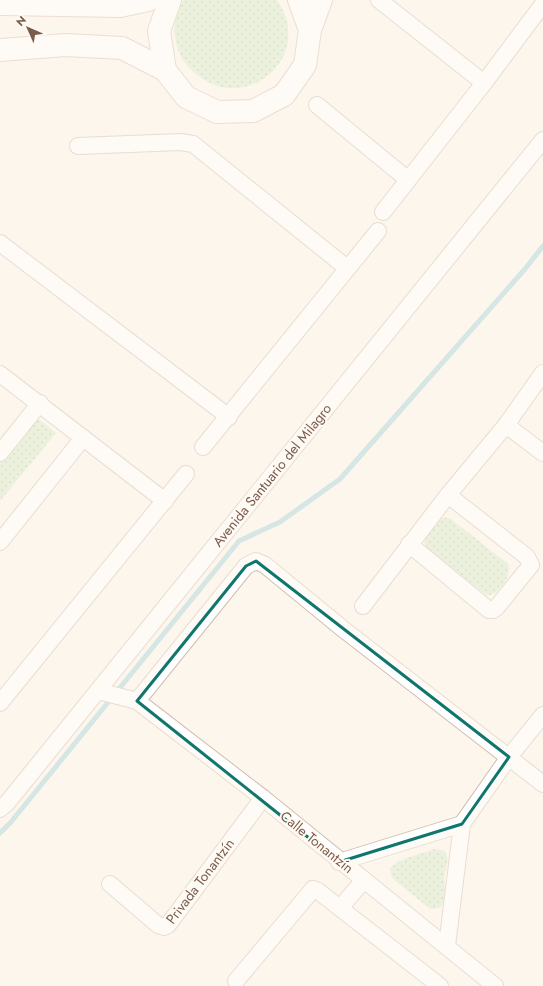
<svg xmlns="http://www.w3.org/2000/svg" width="543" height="986" viewBox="0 0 543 986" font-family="Jost,sans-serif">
  <defs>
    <pattern id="garden-dots" width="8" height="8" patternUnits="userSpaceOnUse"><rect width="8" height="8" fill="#d8ecc9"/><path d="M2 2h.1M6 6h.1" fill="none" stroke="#b4c2a5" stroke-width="1.8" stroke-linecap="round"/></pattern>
  </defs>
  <rect width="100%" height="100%" fill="#fdf6ec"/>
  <g fill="url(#garden-dots)">
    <path d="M184 0H277C315 55 250 113 200 77 188 68 181 61 177 46 172 31 174 13 184 0Z"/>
    <polygon points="34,415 56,433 0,501 0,457"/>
    <path d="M444 517 451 519 508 564C513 575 498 597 486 595L428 549 424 543C427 533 435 522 444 517Z"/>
    <path d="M434 849 445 851 448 860 444 876 446 898 440 908 430 909 392 878 390 868C401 857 419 855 434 849Z"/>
  </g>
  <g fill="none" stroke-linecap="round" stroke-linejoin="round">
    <polyline stroke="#a5d3da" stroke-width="5" points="0,833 11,822 239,541 280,522 340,479 525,269 543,246"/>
    <defs>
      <g id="street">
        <polyline points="379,0 484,83"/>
        <polyline points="317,105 407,179"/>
        <polyline points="78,146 181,142 193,144 347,268"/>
        <polyline points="383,212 484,83 543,4"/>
        <polyline points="0,243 229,417"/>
        <polyline points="0,374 165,501"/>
        <polyline points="506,425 543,373"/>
        <polyline points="203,447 378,231"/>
        <polyline points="0,453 40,403"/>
        <polyline points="0,542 83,438"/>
        <polyline points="409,544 489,610 493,610 497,607 531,565 527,557 448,495"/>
        <polyline points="363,606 448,495 506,425 543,453"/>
        <polyline points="98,691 137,701 263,798 495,986"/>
        <polyline points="137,701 246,566 256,561 265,565 343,629 543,784"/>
        <polyline points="0,703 186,474"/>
        <polyline points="0,809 7,803 543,140"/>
        <polyline points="339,862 462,824"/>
        <polyline points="110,884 158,925 164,927 168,925 263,798"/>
        <polyline points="340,908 364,880"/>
        <polyline points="447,946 462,824 509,757 543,715"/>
        <polyline points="236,981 313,889 318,891 440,986"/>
      </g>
      <g id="secondary">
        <polyline points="170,0 159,31 165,70 186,97 217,112 253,111 284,95 305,65 310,30 299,0"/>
        <polyline points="0,4 120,6 148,0"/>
        <polyline points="310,30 321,0"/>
        <polyline points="0,50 66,45 122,48 165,70"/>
      </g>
    </defs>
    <use href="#street" stroke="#d1beb0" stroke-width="18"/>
    <use href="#secondary" stroke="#d6c0b0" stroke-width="24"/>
    <use href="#street" stroke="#fff" stroke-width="16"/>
    <use href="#secondary" stroke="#fff" stroke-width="22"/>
  </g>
  <path d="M0 0H543V986H0ZM256 561 509 757 462 824 339 862 137 701 246 566Z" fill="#fdf6ec" fill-opacity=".55" fill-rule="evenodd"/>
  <path fill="none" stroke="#0f766e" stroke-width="3" stroke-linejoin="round" d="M256 561 509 757 462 824 339 862 137 701 246 566Z"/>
  <g text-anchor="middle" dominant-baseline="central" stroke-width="4" stroke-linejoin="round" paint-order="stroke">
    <g font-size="14" fill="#7a5c4d" stroke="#fffaf3">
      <text transform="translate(272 475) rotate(-51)">Avenida Santuario del Milagro</text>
      <text transform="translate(317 842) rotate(39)">Calle Tonantzín</text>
      <text transform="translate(200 881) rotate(-53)">Privada Tonantzín</text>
    </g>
  </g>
  <g transform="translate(28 28) rotate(315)" stroke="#fffaf3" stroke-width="3" paint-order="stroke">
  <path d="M0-3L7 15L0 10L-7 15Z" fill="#7a5c4d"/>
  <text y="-6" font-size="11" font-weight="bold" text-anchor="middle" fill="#7a5c4d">N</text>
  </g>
</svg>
